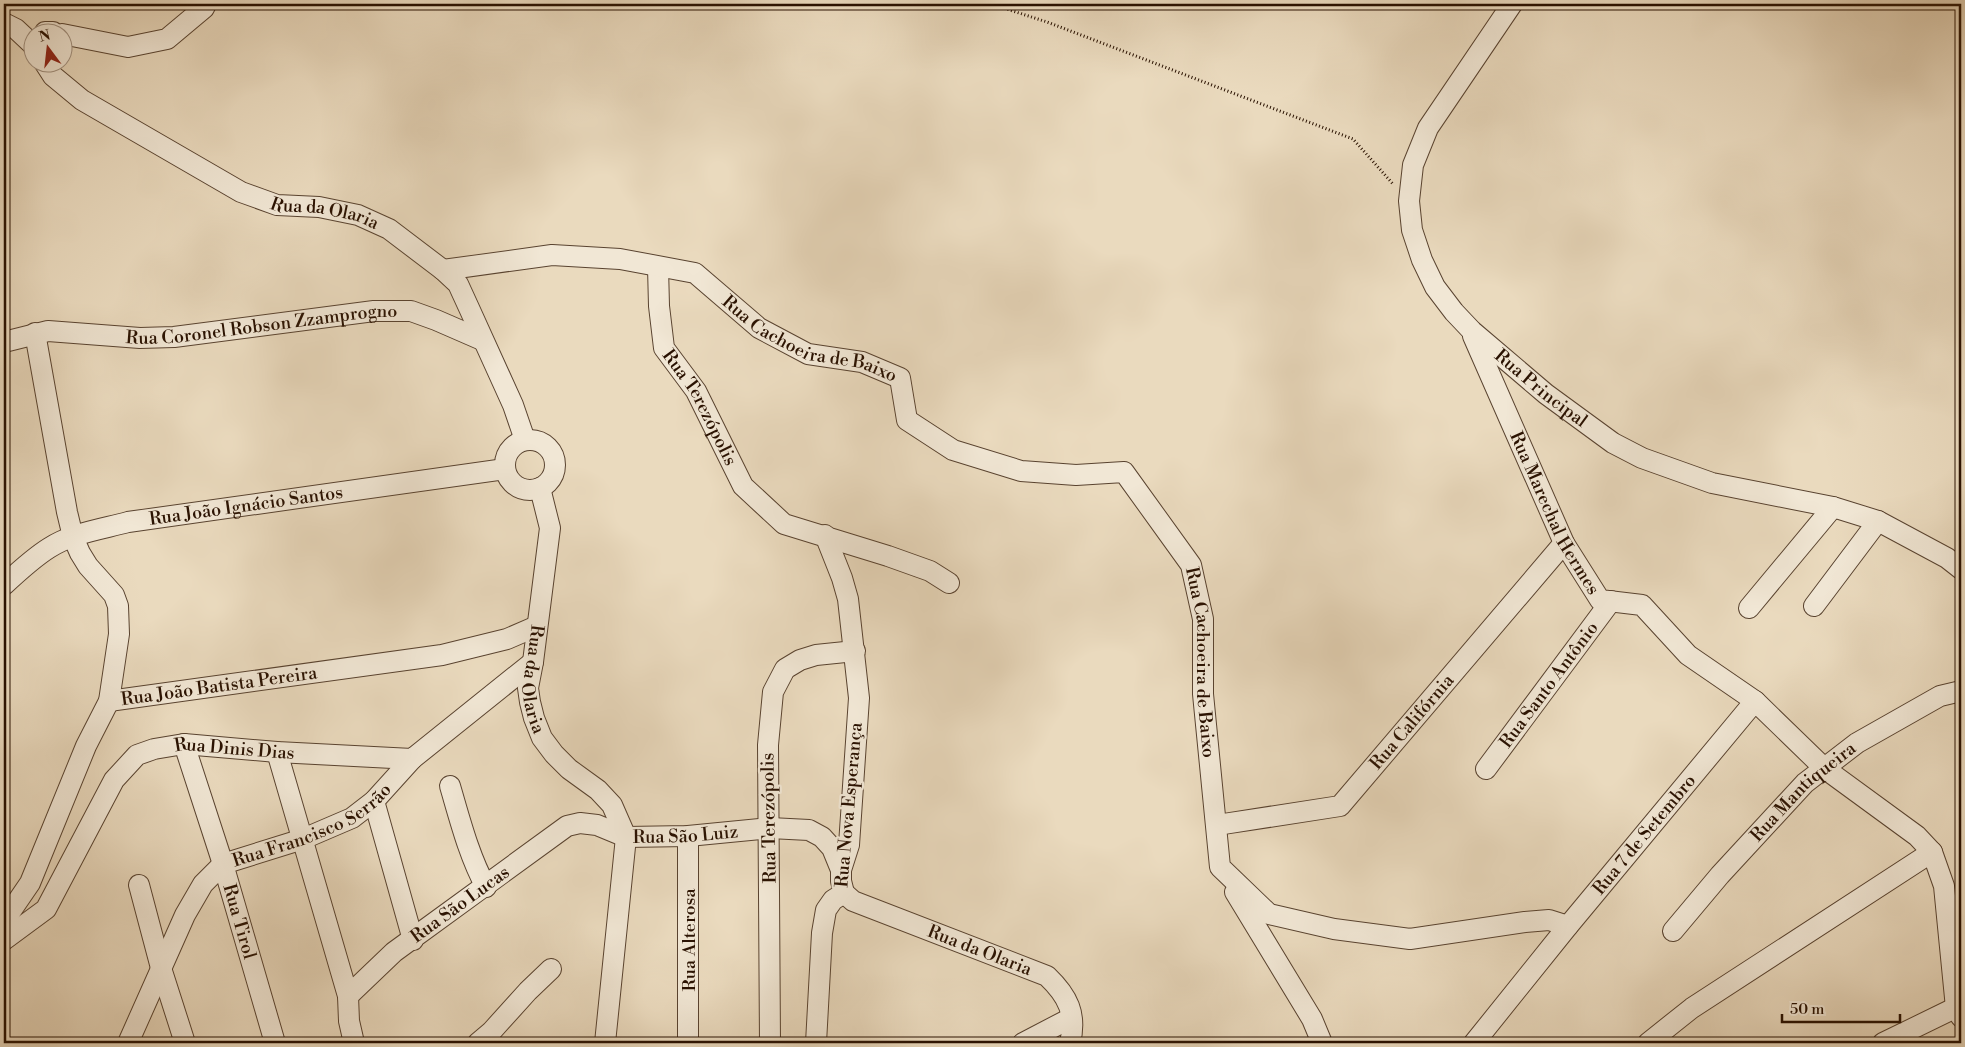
<svg xmlns="http://www.w3.org/2000/svg" width="1965" height="1047" viewBox="0 0 1965 1047" font-family="'Libre Bodoni',serif">
  <rect width="100%" height="100%" fill="#eadabe"/>
  <filter id="stains"><feTurbulence type="fractalNoise" baseFrequency=".004" numOctaves="4"/><feColorMatrix values="0 0 0 0 .2 0 0 0 0 .09 0 0 0 0 .02 0 0 0 .5 -.17"/></filter>
  <radialGradient id="worn" r=".72"><stop offset=".6" stop-color="#630" stop-opacity="0"/><stop offset="1" stop-color="#630" stop-opacity=".3"/></radialGradient>
  <g fill="none" stroke-linecap="round" stroke-linejoin="round">
    <defs>
      <g id="minor">
        <path id="s1" d="M1512 4 1428 128 1413 165 1409 201 1412 230 1422 260 1435 287 1454 312 1472 331 1546 394 1613 443 1642 458 1712 483 1833 507 1878 521 1947 558 1961 569"/>
        <polyline points="4,23 16,29 32,44"/>
        <polyline points="45,32 53,32"/>
        <polyline points="62,34 128,47 167,39 204,8 206,4"/>
        <path id="s2" d="M44 62 53 76 82 100 241 192 277 205 319 207 358 215 389 229 443 270 458 284 469 308 513 405 525 440"/>
        <path id="s3" d="M658 267 659 306 664 348 696 391 743 486 784 524 888 556 930 571 949 583"/>
        <path id="s4" d="M443 270 552 255 620 259 695 273 759 328 808 354 862 362 900 378 907 420 953 450 1021 471 1076 475 1124 472 1191 565 1203 619V694L1220 867 1269 914 1334 929 1410 939 1525 922 1549 920 1568 926"/>
        <path id="s5" d="M1473 336 1564 543 1600 600 1642 605 1688 655 1755 701"/>
        <path id="s6" d="M4 342 48 331 140 338 174 337 374 311H411L436 320 482 340"/>
        <circle cx="530" cy="465" r="25"/>
        <path id="s7" d="M540 488 550 528 533 662 528 688 530 702 534 718 542 738 554 754 569 769 598 790 612 805 626 837 605 1043"/>
        <polyline points="825,535 842,578 848,599 859,698 849,845 841,870 841,881 844,893"/>
        <path id="s8" d="M4 585C18 572 33 558 49 548 72 533 102 529 128 522L505 469"/>
        <polyline points="1814,606 1878,521"/>
        <polyline points="1749,608 1833,507"/>
        <path id="s9" d="M109 701 442 655 507 639 537 626"/>
        <path id="s10" d="M184 744 223 864 275 1043"/>
        <polyline points="277,752 348,996 349,1021 354,1043"/>
        <path id="s11" d="M1486 769 1611 601"/>
        <path d="M450 786C460 820 469 856 486 887"/>
        <polyline points="374,801 413,940"/>
        <path id="s12" d="M1217 825 1340 806 1564 543"/>
        <polyline points="688,836 688,1043"/>
        <polyline points="139,885 161,968 185,1043"/>
        <polyline points="1235,892 1312,1019 1322,1043"/>
        <path id="s13" d="M844 893 853 901 1047 976C1068 996 1077 1014 1070 1043"/>
        <polyline points="4,921 30,883 86,746 109,701 119,634 118,606 114,595 88,566 80,553 73,537 67,512 35,333"/>
        <path id="s14" d="M1673 931 1720 875 1805 783 1857 743 1940 696 1961 691"/>
        <path id="s15" d="M4 940 46 909 114 780 137 755 154 749 184 744 277 752 412 759 533 662"/>
        <path id="s16" d="M348 996 394 952 567 826 580 823 597 825 626 837 688 836 770 828 809 830 822 837 832 848 841 870"/>
        <path id="s17" d="M128 1043 185 915 203 884 223 864 303 839 352 818 374 801 412 759"/>
        <polyline points="478,1043 491,1032 528,991 551,969"/>
        <polyline points="770,1043 768,745 773,692 785,669 800,660 816,655 855,651"/>
        <polyline points="816,1043 822,933 826,910 833,900 844,893"/>
        <polyline points="1023,1043 1071,1018"/>
        <path id="s18" d="M1474 1043 1568 926 1755 701 1824 768 1917 836 1932 852 1944 886 1956 1008 1961 1017"/>
        <polyline points="1648,1043 1692,1008 1932,852"/>
        <polyline points="1883,1043 1961,1005"/>
      </g>
    </defs>
    <use href="#minor" stroke="#594330" stroke-width="22"/>
    <polyline stroke="#291101" stroke-width="3" stroke-dasharray="1 2.5" stroke-linecap="butt" points="991,4 1047,22 1353,139 1393,184"/>
    <use href="#minor" stroke="#f1e7d5" stroke-width="20"/>
  </g>
  <g text-anchor="middle" dominant-baseline="central" stroke-width="4.5" stroke-linejoin="round" paint-order="stroke">
    <g font-size="18" fill="#291101" stroke="#f1e7d5">
      <text stroke="none"><textPath href="#s2" startOffset="325">Rua da Olaria</textPath></text>
      <text stroke="none"><textPath href="#s6" startOffset="260">Rua Coronel Robson Zzamprogno</textPath></text>
      <text stroke="none"><textPath href="#s4" startOffset="390">Rua Cachoeira de Baixo</textPath></text>
      <text stroke="none"><textPath href="#s1" startOffset="464">Rua Principal</textPath></text>
      <text stroke="none"><textPath href="#s3" startOffset="151">Rua Terezópolis</textPath></text>
      <text stroke="none"><textPath href="#s8" startOffset="261">Rua João Ignácio Santos</textPath></text>
      <text stroke="none"><textPath href="#s5" startOffset="195">Rua Marechal Hermes</textPath></text>
      <text stroke="none"><textPath href="#s4" startOffset="975">Rua Cachoeira de Baixo</textPath></text>
      <text stroke="none"><textPath href="#s7" startOffset="194">Rua da Olaria</textPath></text>
      <text stroke="none"><textPath href="#s11" startOffset="105">Rua Santo Antônio</textPath></text>
      <text stroke="none"><textPath href="#s9" startOffset="111">Rua João Batista Pereira</textPath></text>
      <text stroke="none"><textPath href="#s12" startOffset="235">Rua Califórnia</textPath></text>
      <text stroke="none"><textPath href="#s15" startOffset="331">Rua Dinis Dias</textPath></text>
      <text stroke="none"><textPath href="#s14" startOffset="191">Rua Mantiqueira</textPath></text>
      <text transform="translate(849 805) rotate(-85)">Rua Nova Esperança</text>
      <text transform="translate(769 818) rotate(-91)">Rua Terezópolis</text>
      <text stroke="none"><textPath href="#s17" startOffset="302">Rua Francisco Serrão</textPath></text>
      <text stroke="none"><textPath href="#s18" startOffset="269">Rua 7 de Setembro</textPath></text>
      <text stroke="none"><textPath href="#s16" startOffset="399">Rua São Luiz</textPath></text>
      <text stroke="none"><textPath href="#s16" startOffset="145">Rua São Lucas</textPath></text>
      <text stroke="none"><textPath href="#s10" startOffset="186">Rua Tirol</textPath></text>
      <text transform="translate(689 940) rotate(-90)">Rua Alterosa</text>
      <text stroke="none"><textPath href="#s13" startOffset="148">Rua da Olaria</textPath></text>
    </g>
  </g>
  <rect width="1965" height="1047" fill="none" stroke="#eadabe" stroke-width="20"/>
  <rect x="5" y="5" width="1955" height="1037" fill="none" stroke="#291101" stroke-width="2.5"/>
  <rect x="10" y="10" width="1945" height="1027" fill="none" stroke="#291101"/>
  <g transform="translate(48 48) rotate(345)"><circle r="24" fill="#f1e7d5" stroke="#a19180"/>
  <path d="M0-4L9 19L0 12L-9 19Z" fill="#8f2418"/>
  <text y="-8" font-size="14" font-weight="bold" text-anchor="middle" fill="#291101">N</text>
  </g>
  <path d="M1782 1014v8h118v-8" fill="none" stroke="#291101" stroke-width="2.5"/>
  <text x="1790" y="1014" font-size="15" fill="#291101" stroke="#f1e7d5" stroke-width="4" paint-order="stroke">50 m</text>
  <rect width="100%" height="100%" filter="url(#stains)"/>
  <rect width="100%" height="100%" fill="url(#worn)"/>
</svg>
